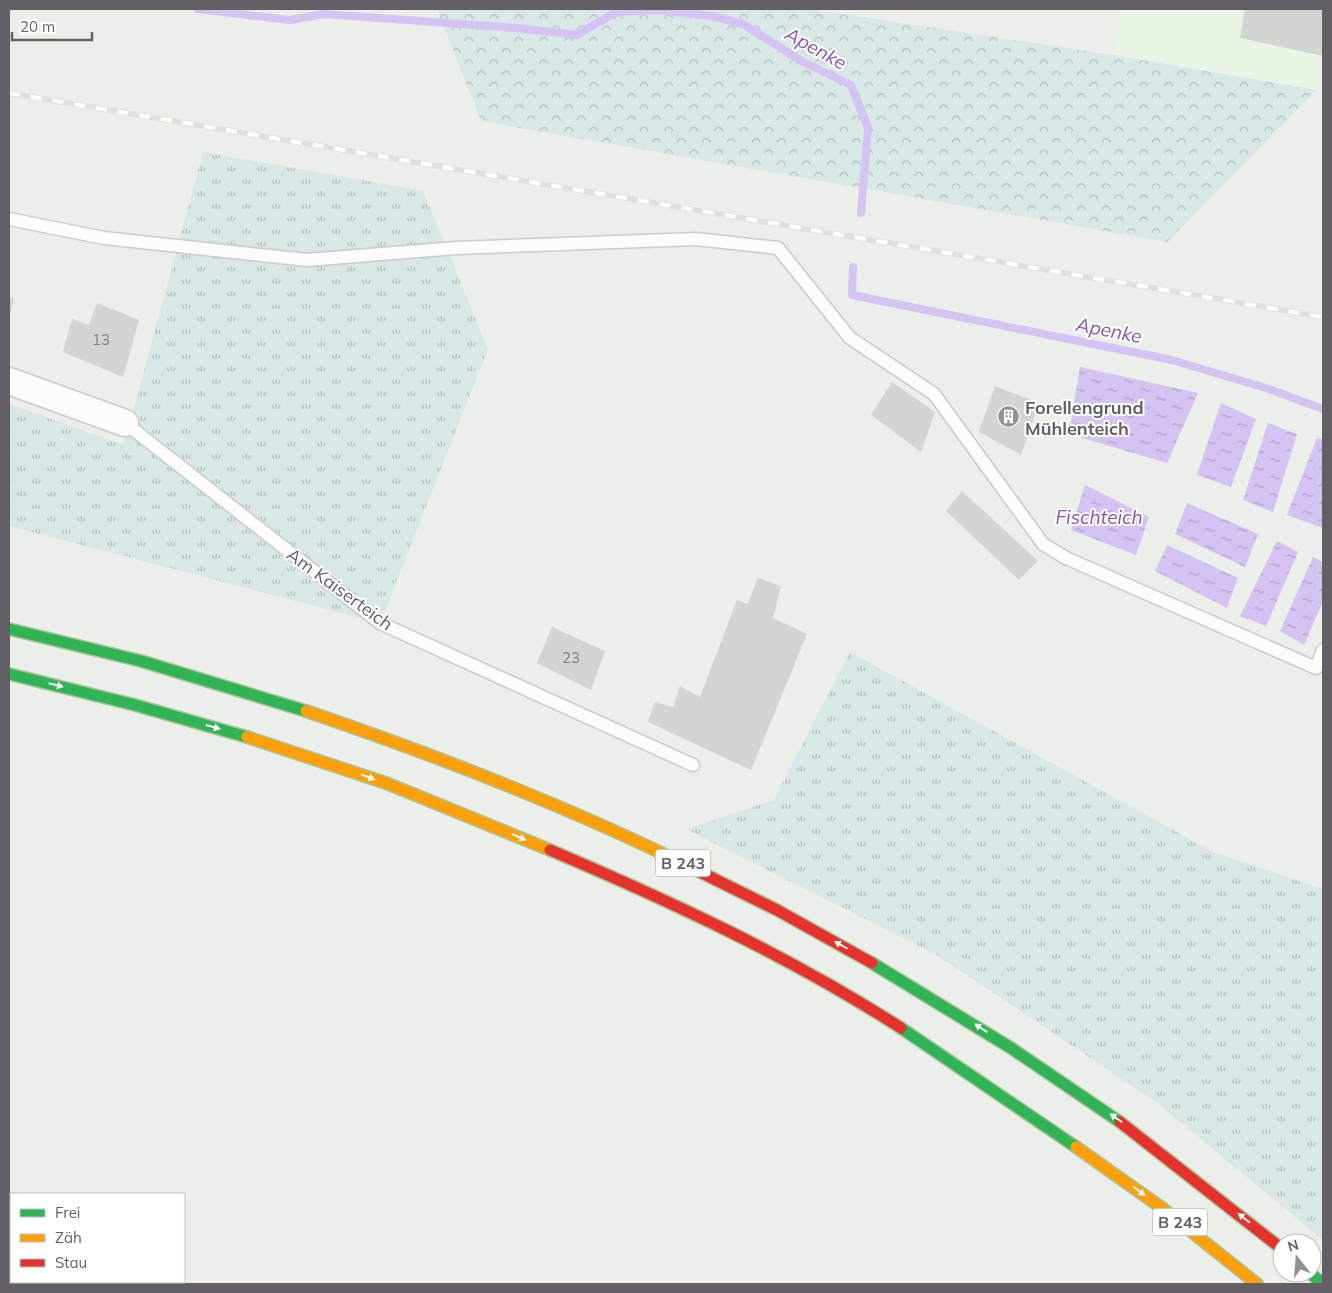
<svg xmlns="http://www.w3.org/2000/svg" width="1332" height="1293" viewBox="0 0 1332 1293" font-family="Mulish,sans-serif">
  <defs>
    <pattern id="grass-tufts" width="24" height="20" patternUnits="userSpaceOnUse" patternTransform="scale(1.25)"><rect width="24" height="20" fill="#d7e8e6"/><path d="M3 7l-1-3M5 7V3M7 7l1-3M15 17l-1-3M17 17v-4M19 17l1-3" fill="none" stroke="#b2bfbe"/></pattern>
    <pattern id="forest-crowns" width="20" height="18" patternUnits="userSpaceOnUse" patternTransform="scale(1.25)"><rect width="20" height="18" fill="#d7e8e6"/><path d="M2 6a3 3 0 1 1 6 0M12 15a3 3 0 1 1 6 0" fill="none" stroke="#b2bfbe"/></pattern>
    <pattern id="water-ripples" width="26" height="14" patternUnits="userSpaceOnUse" patternTransform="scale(1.25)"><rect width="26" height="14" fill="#d5c3f3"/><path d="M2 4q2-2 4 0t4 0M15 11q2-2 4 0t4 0" fill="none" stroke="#b0a2c9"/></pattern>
  </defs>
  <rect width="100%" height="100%" fill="#ebeee9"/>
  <polygon fill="#eaf5e5" points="1121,9 1323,9 1323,81 1316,90 1113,55"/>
  <g fill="url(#grass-tufts)">
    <polygon points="203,152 423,191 488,349 380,623 9,526 9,404 124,445"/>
    <polygon points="850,652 1213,852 1323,889 1323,1240 1156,1102 937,955 686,829 774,800"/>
  </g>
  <polygon fill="url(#forest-crowns)" points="437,9 809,9 1113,55 1316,90 1167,242 481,121"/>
  <g fill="url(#water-ripples)">
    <polygon points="1080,367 1198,393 1167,463 1069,434"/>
    <polygon points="1221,403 1256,419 1231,487 1197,475"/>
    <polygon points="1268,423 1297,434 1273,512 1243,500"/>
    <polygon points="1317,438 1323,440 1323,528 1287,515"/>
    <polygon points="1085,485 1149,517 1136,555 1071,530"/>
    <polygon points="1187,503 1258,534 1245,567 1175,534"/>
    <polygon points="1277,541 1298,552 1266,626 1240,616"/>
    <polygon points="1167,545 1238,578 1227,608 1155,571"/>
    <polygon points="1313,557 1323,562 1323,601 1304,645 1280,631"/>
  </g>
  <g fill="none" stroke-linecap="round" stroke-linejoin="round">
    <g stroke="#d5c3f3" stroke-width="8">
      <polyline points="198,9 290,20 323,14 516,28 577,35 616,12 659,10 711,16 743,24 803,62 851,85 868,128 861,213"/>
      <polyline points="853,267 852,295 1172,360 1269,389 1323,409"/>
    </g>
  </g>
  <g fill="#d2d5d2">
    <polygon points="1245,9 1323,9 1323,56 1240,38"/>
    <polygon points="9,297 14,299 9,317"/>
    <polygon points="97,303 139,320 123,377 63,352 72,319 89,325"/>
    <polygon points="892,382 935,412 921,452 871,415"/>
    <polygon points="995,386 1039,403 1021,455 979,432"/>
    <polygon points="962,491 1038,561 1019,580 946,511"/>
    <polygon points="758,578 781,586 773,618 807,634 751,770 648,722 655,702 673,707 680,686 700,697 737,600 748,604"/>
    <polygon points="552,627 605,651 591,690 537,663"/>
  </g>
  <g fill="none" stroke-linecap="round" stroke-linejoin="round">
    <defs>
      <g id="lane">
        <polyline points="9,219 104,238 307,260 456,248 696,239 778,248 850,338 934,394 1043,544 1066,558 1316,668 1323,650"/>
        <polyline points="125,423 380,623 693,765"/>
      </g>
      <polyline id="street" points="9,381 125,423"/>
      <g id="fast">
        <polyline points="9,629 141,661 306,711"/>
        <polyline points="9,674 135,705 247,737"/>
        <polyline points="872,963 1011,1048 1120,1122"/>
        <polyline points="901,1028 1076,1147"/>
        <polyline points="1310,1273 1323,1284"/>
      </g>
      <g id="slow">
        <path d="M306 711C438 756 568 806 692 868"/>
        <polyline points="247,737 386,783 550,850"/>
        <polyline points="1076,1147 1162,1208 1257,1284"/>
      </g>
      <g id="jam">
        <path d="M550 850C670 901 791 957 901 1028"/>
        <polyline points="692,868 777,910 872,963"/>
        <polyline points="1120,1122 1282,1249"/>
      </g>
    </defs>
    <use href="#lane" stroke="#cbcbcb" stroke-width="15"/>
    <use href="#street" stroke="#cbcbcb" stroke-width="29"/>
    <use href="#fast" stroke="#a9c399" stroke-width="14"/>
    <use href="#slow" stroke="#a9c399" stroke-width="14"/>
    <use href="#jam" stroke="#a9c399" stroke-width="14"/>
    <use href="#lane" stroke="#fcfcfc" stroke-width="12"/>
    <use href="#street" stroke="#fcfcfc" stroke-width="26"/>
    <use href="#fast" stroke="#30b455" stroke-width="11"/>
    <use href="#slow" stroke="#ff9f0a" stroke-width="11"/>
    <use href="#jam" stroke="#e5322d" stroke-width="11"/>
    <defs>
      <polyline id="rail" points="9,93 1323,317"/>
    </defs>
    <use href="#rail" stroke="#e1e0e0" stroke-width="5.5"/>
    <use href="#rail" stroke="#fff" stroke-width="4" stroke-dasharray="11" stroke-linecap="butt"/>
  </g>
  <defs><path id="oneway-solid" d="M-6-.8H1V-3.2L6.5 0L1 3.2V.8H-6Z" transform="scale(1.25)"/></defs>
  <g fill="#fff">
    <use href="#oneway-solid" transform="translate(56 685) rotate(14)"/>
    <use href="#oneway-solid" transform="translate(213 727) rotate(15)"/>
    <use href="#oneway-solid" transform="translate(368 777) rotate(21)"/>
    <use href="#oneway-solid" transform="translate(519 837) rotate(23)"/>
    <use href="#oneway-solid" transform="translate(841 945) rotate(-150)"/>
    <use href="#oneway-solid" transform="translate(981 1028) rotate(-147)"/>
    <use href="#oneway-solid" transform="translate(1116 1118) rotate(-145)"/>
    <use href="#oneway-solid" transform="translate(1139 1191) rotate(37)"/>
    <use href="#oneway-solid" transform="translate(1244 1218) rotate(-141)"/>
  </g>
  <defs>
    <symbol id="building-disc" viewBox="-11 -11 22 22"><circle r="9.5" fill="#939194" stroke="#fff"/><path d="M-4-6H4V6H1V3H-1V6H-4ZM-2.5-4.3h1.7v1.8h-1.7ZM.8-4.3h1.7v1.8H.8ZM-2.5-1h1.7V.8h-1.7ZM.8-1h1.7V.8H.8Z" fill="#fff"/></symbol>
  </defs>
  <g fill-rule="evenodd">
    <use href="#building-disc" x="996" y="404" width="25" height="25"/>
  </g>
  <g text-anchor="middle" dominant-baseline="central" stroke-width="4" stroke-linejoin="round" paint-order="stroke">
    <g font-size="15" fill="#807e82">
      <text x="101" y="339">13</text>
      <text x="571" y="657">23</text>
    </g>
    <g fill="#fff" stroke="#928f94" stroke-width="1">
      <rect x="655.5" y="849.5" width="55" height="27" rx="4"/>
      <rect x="1152.5" y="1208.5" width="55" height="27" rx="4"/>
    </g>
    <g font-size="16" font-weight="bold" fill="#635f66">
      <text x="683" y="863">B 243</text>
      <text x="1180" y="1222">B 243</text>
    </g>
    <g font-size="18" font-weight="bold" fill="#635f66" stroke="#fff" text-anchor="start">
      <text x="1025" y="407">Forellengrund<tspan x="1025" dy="21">Mühlenteich</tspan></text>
    </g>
    <g font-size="18" fill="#635f66" stroke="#fff">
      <text transform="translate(340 589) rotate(36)">Am Kaiserteich</text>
    </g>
    <g font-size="19" font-style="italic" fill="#8253ba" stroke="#fff">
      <text transform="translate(816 48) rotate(29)">Apenke</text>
      <text transform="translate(1109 330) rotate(11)">Apenke</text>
      <text x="1099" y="517">Fischteich</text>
    </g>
  </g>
  <rect width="1332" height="1293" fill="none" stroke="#635f66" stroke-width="20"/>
  <rect x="10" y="1193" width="175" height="90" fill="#ffffff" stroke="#c1bfc2"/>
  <rect x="20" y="1209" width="25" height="8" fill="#30b455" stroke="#c1bfc2"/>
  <text x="55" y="1218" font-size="15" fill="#635f66">Frei</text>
  <rect x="20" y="1234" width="25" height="8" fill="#ff9f0a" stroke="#c1bfc2"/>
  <text x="55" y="1243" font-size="15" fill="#635f66">Zäh</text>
  <rect x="20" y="1259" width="25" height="8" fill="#e5322d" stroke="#c1bfc2"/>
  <text x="55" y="1268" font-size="15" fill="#635f66">Stau</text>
  <g transform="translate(1297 1258) rotate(343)"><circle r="24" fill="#ffffff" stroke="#c1bfc2"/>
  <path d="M0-4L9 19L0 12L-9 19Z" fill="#939194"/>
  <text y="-8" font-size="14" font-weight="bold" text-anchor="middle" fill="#635f66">N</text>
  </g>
  <path d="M12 32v8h80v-8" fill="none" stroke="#635f66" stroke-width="2.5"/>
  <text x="20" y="32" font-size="15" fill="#635f66" stroke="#ffffff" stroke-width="4" paint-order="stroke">20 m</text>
</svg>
